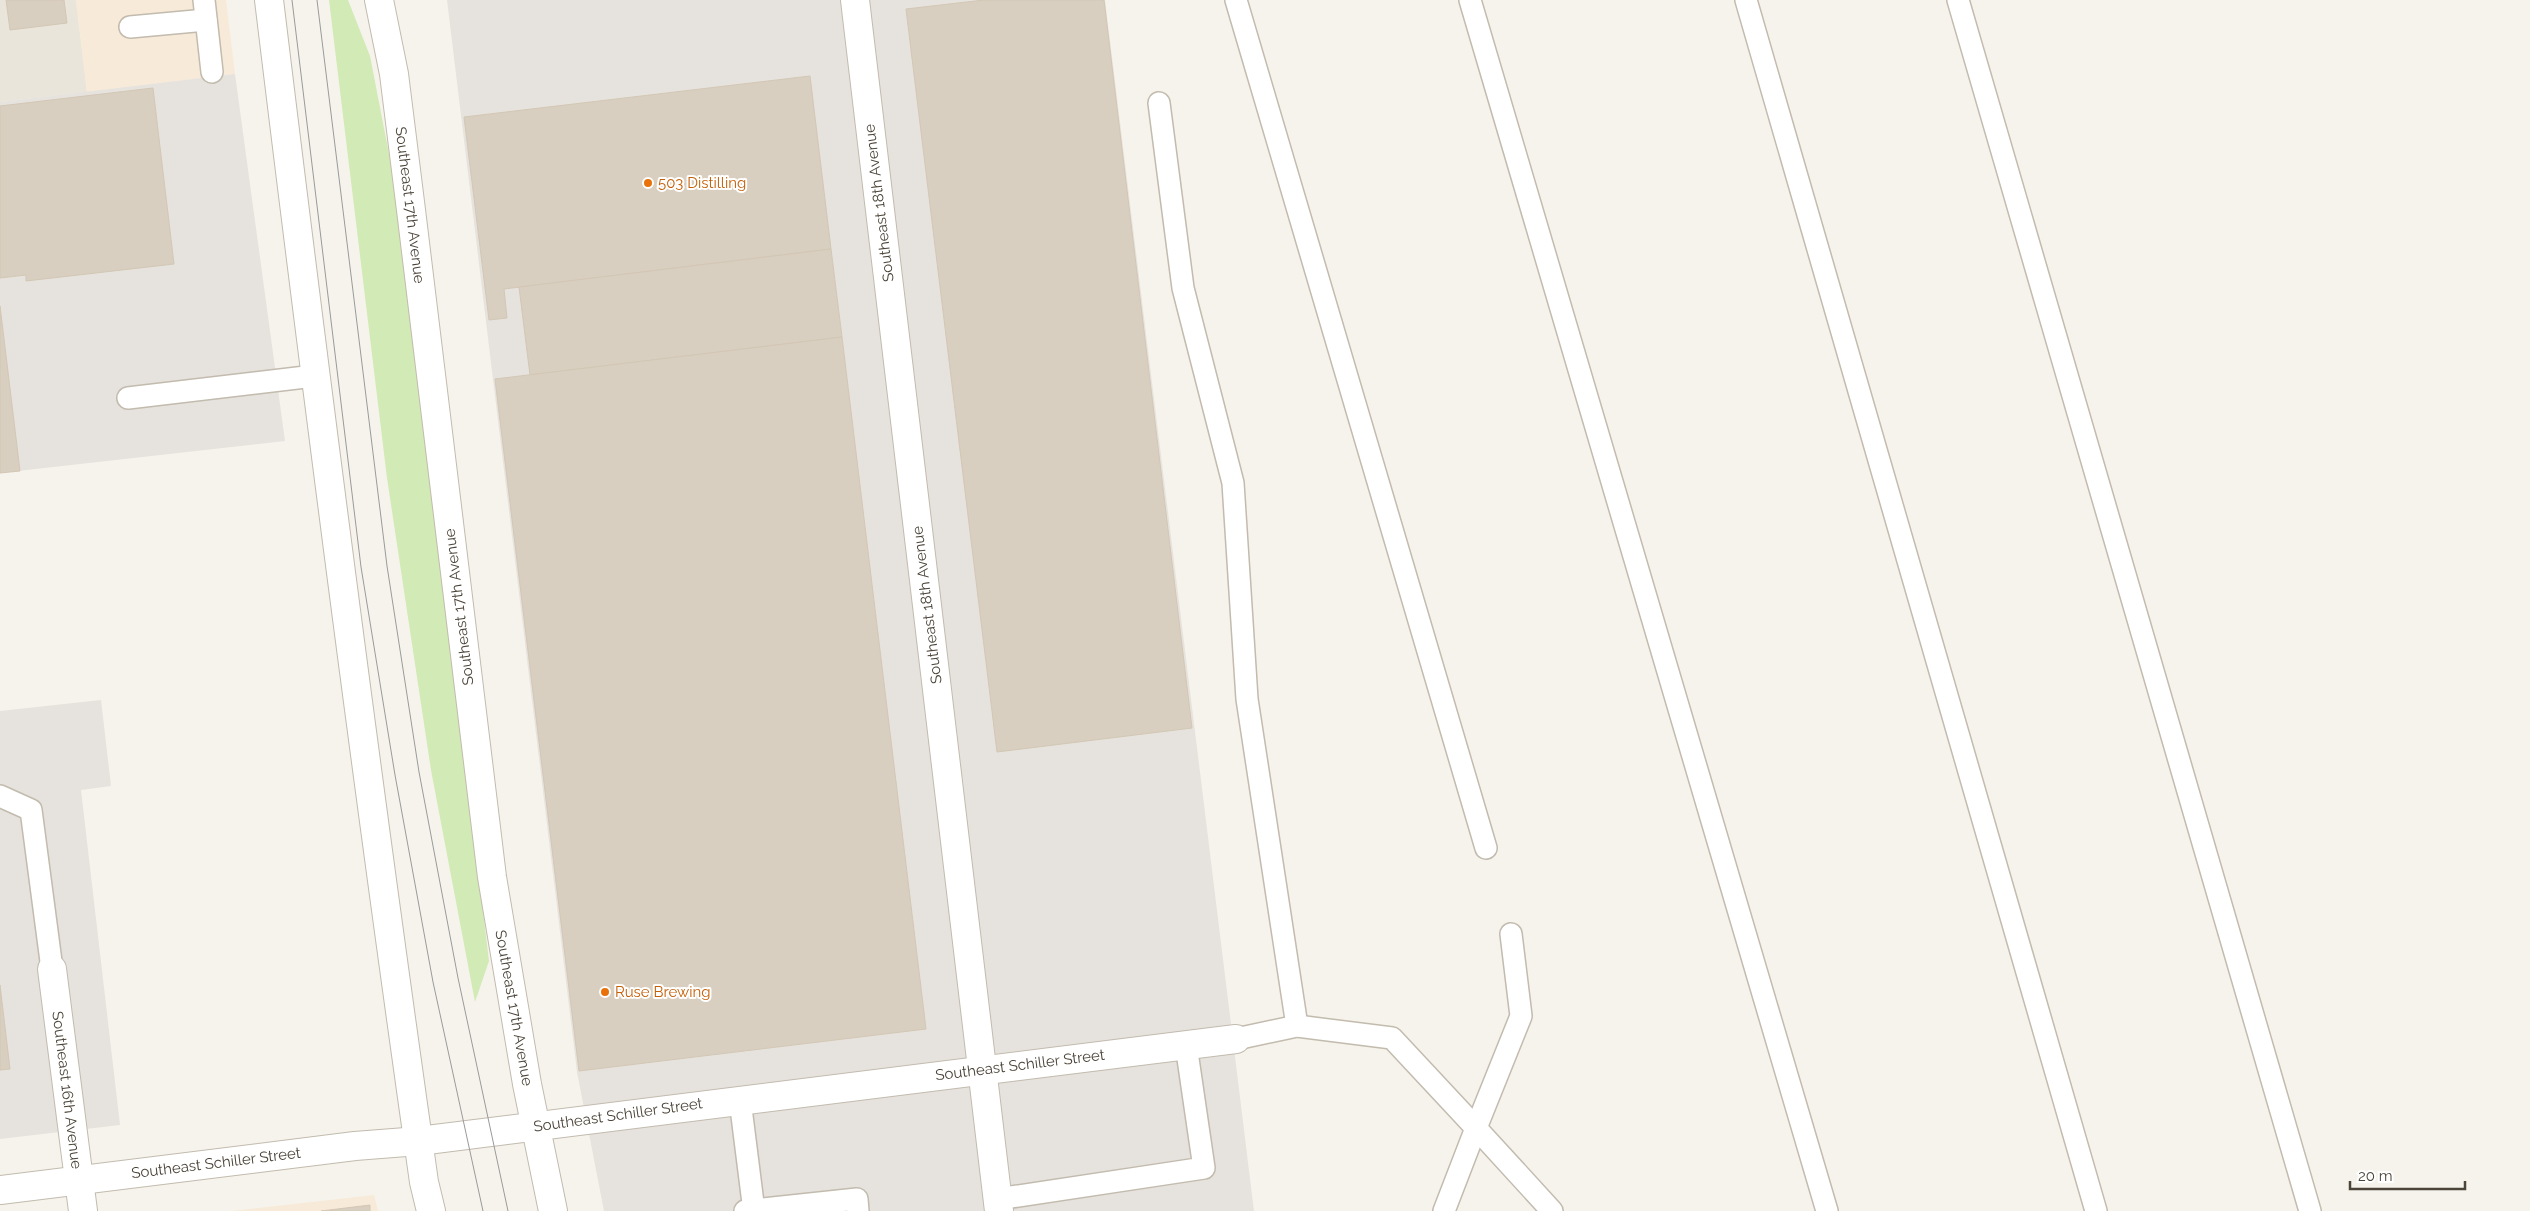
<svg xmlns="http://www.w3.org/2000/svg" width="2530" height="1211" viewBox="0 0 2530 1211" font-family="Raleway,sans-serif">
  <rect width="100%" height="100%" fill="#f6f3ec"/>
  <polygon fill="#eae5da" points="0,0 76,0 87,92 0,102"/>
  <g fill="#f7ead8">
    <polygon points="76,0 226,0 235,74 87,92"/>
    <polygon points="374,1195 378,1211 232,1211"/>
  </g>
  <g fill="#e6e2dd">
    <polygon points="447,0 1105,0 1254,1211 604,1211 577,1072"/>
    <polygon points="235,74 285,441 0,473 0,102"/>
    <polygon points="101,700 111,786 81,790 120,1125 0,1139 0,711"/>
  </g>
  <polygon fill="#d2eab5" points="329,0 348,0 370,56 396,190 489,961 475,1002 431,770 387,478"/>
  <g fill="#d8cfc1" stroke="#d3c7b4">
    <polygon points="6,0 64,0 67,23 10,30"/>
    <polygon points="984,0 1104,0 1192,728 997,752 906,9"/>
    <polygon points="810,76 831,249 504,289 507,318 489,320 464,117"/>
    <polygon points="153,88 174,264 26,281 26,275 0,278 0,106"/>
    <polygon points="831,249 842,337 530,375 519,287"/>
    <polygon points="0,306 20,471 0,473"/>
    <polygon points="842,337 926,1029 579,1071 495,379"/>
    <polygon points="0,985 10,1069 0,1070"/>
    <polygon points="370,1205 370,1211 321,1211"/>
  </g>
  <g fill="none" stroke-linecap="round" stroke-linejoin="round">
    <defs>
      <g id="service">
        <polyline points="204,0 212,72"/>
        <polyline points="1236,0 1486,848"/>
        <polyline points="1470,0 1827,1211"/>
        <polyline points="1746,0 2096,1211"/>
        <polyline points="1958,0 2310,1211"/>
        <polyline points="130,27 206,20"/>
        <polyline points="1159,103 1183,288 1233,483 1247,699 1297,1026"/>
        <polyline points="128,398 314,376"/>
        <polyline points="0,796 31,810 52,969"/>
        <polyline points="1511,934 1521,1016 1476,1128 1552,1211"/>
        <polyline points="1236,1039 1297,1026 1392,1038 1476,1128 1444,1211"/>
        <polyline points="740,1100 754,1211"/>
        <polyline points="998,1199 1204,1168 1186,1045"/>
        <polyline points="745,1211 857,1199 858,1211"/>
      </g>
      <g id="minor">
        <polyline points="855,0 999,1211"/>
        <polyline points="52,969 83,1211"/>
        <polyline points="0,1190 355,1146 419,1141 1236,1039"/>
      </g>
      <g id="tertiary">
        <path d="M269 0C317 395 368 789 424 1182L431 1211"/>
        <polyline points="379,0 394,74 411,210 492,877 527,1084 553,1211"/>
      </g>
    </defs>
    <use href="#service" stroke="#c2bbae" stroke-width="24"/>
    <use href="#minor" stroke="#c2bbae" stroke-width="30"/>
    <use href="#tertiary" stroke="#c2bbae" stroke-width="30"/>
    <use href="#service" stroke="#fff" stroke-width="21"/>
    <use href="#minor" stroke="#fff" stroke-width="28"/>
    <use href="#tertiary" stroke="#fff" stroke-width="28"/>
    <g stroke="#9a9a9a" stroke-width="1">
      <polyline points="292,0 361,567 395,775 433,982 483,1211"/>
      <polyline points="317,0 387,566 419,772 458,978 508,1211"/>
    </g>
  </g>
  <g fill="#e8710a" stroke="#fff" stroke-width="2">
    <circle cx="648" cy="183" r="5"/>
    <circle cx="605" cy="992" r="5"/>
  </g>
  <g text-anchor="middle" dominant-baseline="central" stroke-width="4" stroke-linejoin="round" paint-order="stroke">
    <g font-size="15" fill="#c56008" stroke="#fff" text-anchor="start">
      <text x="658" y="183">503 Distilling</text>
      <text x="615" y="992">Ruse Brewing</text>
    </g>
    <g font-size="15" fill="#4b4439" stroke="#fff">
      <text transform="translate(879 203) rotate(-97)">Southeast 18th Avenue</text>
      <text transform="translate(410 205) rotate(83)">Southeast 17th Avenue</text>
      <text transform="translate(927 605) rotate(-97)">Southeast 18th Avenue</text>
      <text transform="translate(459 607) rotate(-97)">Southeast 17th Avenue</text>
      <text transform="translate(514 1008) rotate(80)">Southeast 17th Avenue</text>
      <text transform="translate(1020 1065) rotate(-7)">Southeast Schiller Street</text>
      <text transform="translate(67 1090) rotate(83)">Southeast 16th Avenue</text>
      <text transform="translate(618 1115) rotate(-8)">Southeast Schiller Street</text>
      <text transform="translate(216 1163) rotate(-7)">Southeast Schiller Street</text>
    </g>
  </g>
  <path d="M2350 1181v8h115v-8" fill="none" stroke="#4b4439" stroke-width="2.5"/>
  <text x="2358" y="1181" font-size="15" fill="#4b4439" stroke="#ffffff" stroke-width="4" paint-order="stroke">20 m</text>
</svg>
